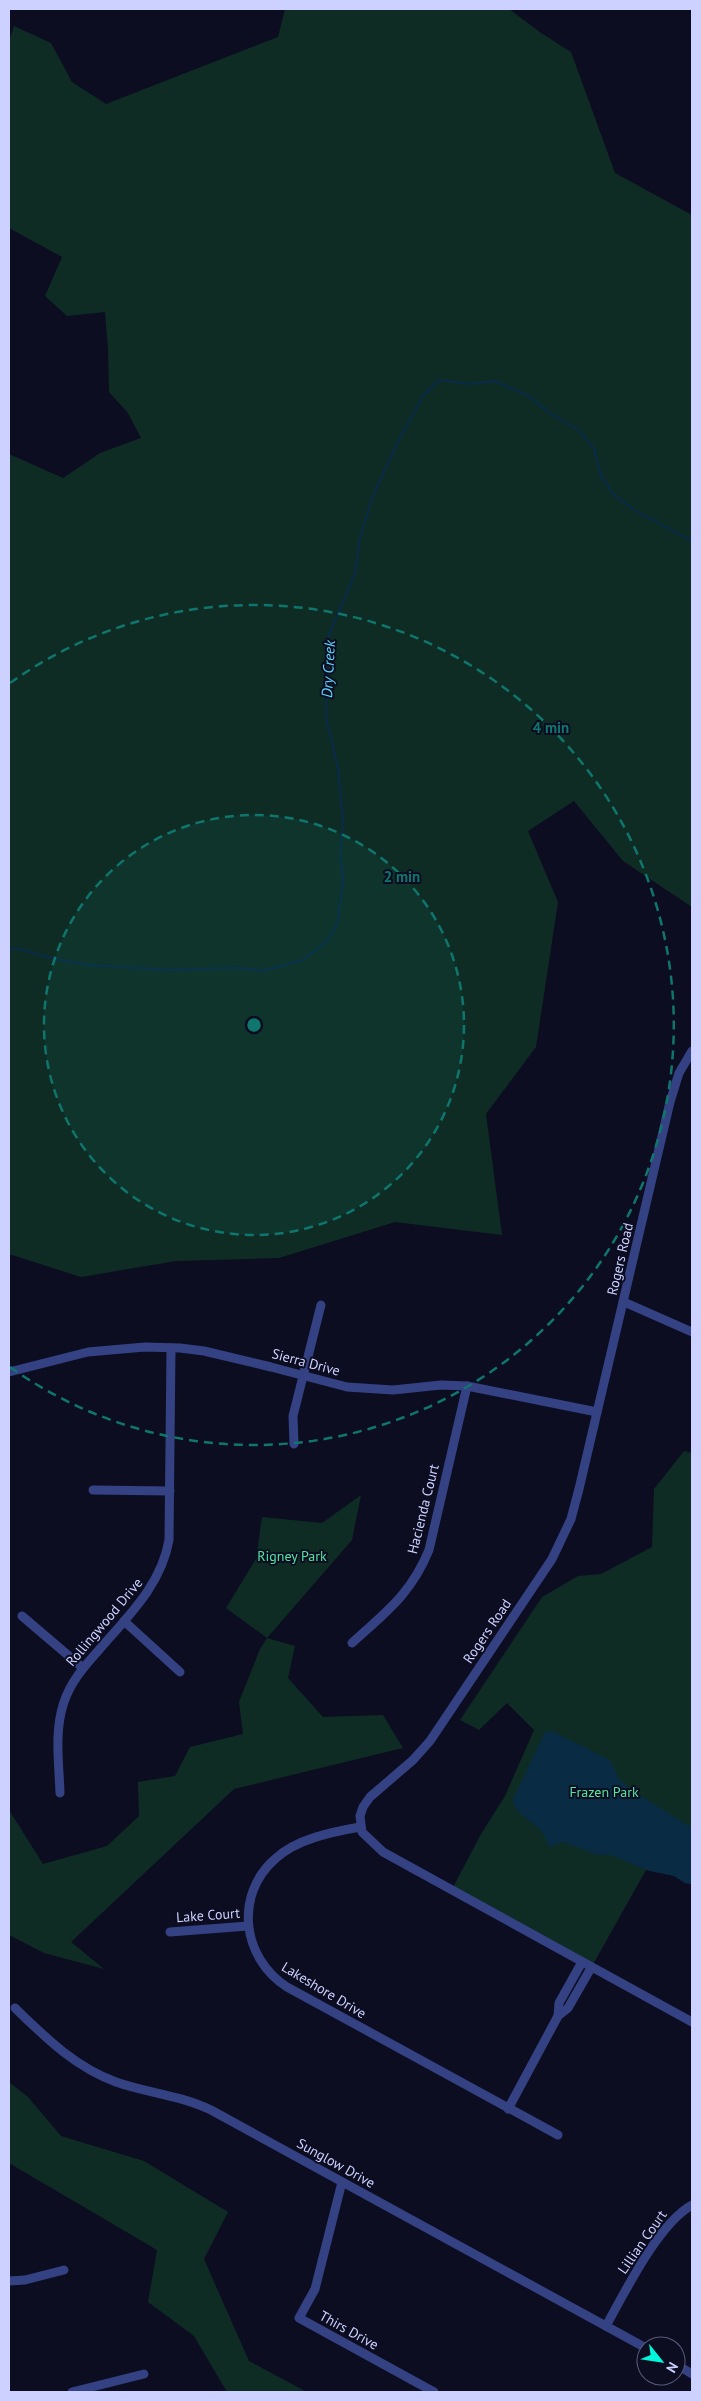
<svg xmlns="http://www.w3.org/2000/svg" width="701" height="2401" viewBox="0 0 701 2401" font-family="'PT Sans',sans-serif">
  <rect width="100%" height="100%" fill="#0c0d21"/>
  <g fill="#0f2c24">
    <polygon points="285,9 509,9 541,33 571,52 615,173 692,215 692,907 623,861 574,801 528,831 558,902 536,1047 486,1114 502,1235 395,1222 279,1258 176,1261 81,1277 9,1254 9,454 63,478 100,453 141,438 128,413 109,392 108,349 105,312 67,316 45,296 62,257 9,228 9,41 14,26 51,43 72,82 106,104 278,37"/>
    <polygon points="684,1451 692,1453 692,1884 685,1883 674,1876 646,1870 591,1968 451,1891 481,1834 505,1796 534,1730 507,1703 479,1730 460,1720 542,1597 578,1576 601,1574 652,1547 654,1489"/>
    <polygon points="361,1495 352,1540 267,1638 295,1646 288,1678 323,1717 383,1715 403,1748 234,1789 71,1942 104,1969 44,1953 9,1935 9,1810 43,1864 107,1846 139,1816 138,1782 175,1776 190,1747 243,1734 239,1702 260,1649 267,1638 226,1608 256,1559 262,1517 322,1523"/>
    <polygon points="9,2082 28,2097 61,2136 144,2161 228,2212 204,2259 249,2361 307,2392 227,2392 194,2336 148,2302 157,2250 9,2163"/>
  </g>
  <path fill="#092b44" d="M552 1731 610 1760 619 1779 630 1789 692 1828V1884L685 1883 674 1876 646 1870 612 1855H598L563 1842 549 1847C542 1821 523 1824 512 1801L545 1732Z"/>
  <g fill="none" stroke-linecap="round" stroke-linejoin="round">
    <polyline stroke="#092b44" stroke-width="2.5" points="9,949 19,949 55,959 89,965 169,970 240,968 263,971 303,960 328,940 338,922 343,877 340,855 343,821 338,768 326,717 328,637 355,573 360,538 372,498 401,435 424,395 439,380 468,384 494,381 529,396 550,413 579,430 594,449 601,476 614,495 636,511 692,541"/>
    <g stroke="#344283" stroke-width="9">
      <polyline points="692,1051 679,1073 670,1102 579,1489 571,1519 552,1559 430,1741 413,1760 370,1797 363,1807 360,1816 362,1832 383,1852 692,2022"/>
      <polyline points="624,1302 692,1332"/>
      <polyline points="9,1372 88,1352 145,1347 180,1348 204,1351 271,1367 347,1387 393,1390 441,1385 467,1386 597,1412"/>
      <polyline points="294,1444 293,1416 321,1305"/>
      <polyline points="93,1490 170,1491"/>
      <polyline points="22,1616 83,1668"/>
      <polyline points="124,1621 180,1672"/>
      <path d="M352 1643C386 1612 411 1594 429 1550L467 1386"/>
      <path d="M60 1793C59 1763 54 1731 64 1702 71 1681 84 1667 98 1651 127 1617 161 1586 169 1540L171 1348"/>
      <path d="M360 1827C332 1832 296 1839 275 1859 234 1895 242 1958 287 1987L558 2135"/>
      <polyline points="170,1932 248,1926"/>
      <path d="M15 2008C46 2038 75 2067 116 2082 147 2093 180 2095 211 2110L646 2348"/>
      <polyline points="558,2016 559,2003 582,1962"/>
      <polyline points="508,2109 558,2016 568,2008 591,1968"/>
      <polyline points="342,2182 315,2289 299,2318 434,2392"/>
      <polyline points="9,2281 25,2280 64,2270"/>
      <path d="M606 2326C625 2292 658 2224 692 2205"/>
      <polyline points="676,2364 692,2374"/>
      <polyline points="72,2392 144,2374"/>
    </g>
  </g>
  <circle cx="254" cy="1025" r="210" fill="#0f766e" fill-opacity=".12"/>
  <g fill="none" stroke="#0f766e" stroke-width="2.5" stroke-dasharray="9 6">
    <circle cx="254" cy="1025" r="210"/>
    <path d="M10 683A420 420 0 1 1 10 1367"/>
  </g>
  <g text-anchor="middle" dominant-baseline="central" stroke-width="4" stroke-linejoin="round" paint-order="stroke">
    <g font-size="14" fill="#ccd1ff" stroke="#0c0d21">
      <text transform="translate(620 1259) rotate(-77)">Rogers Road</text>
      <text transform="translate(306 1362) rotate(15)">Sierra Drive</text>
      <text transform="translate(423 1509) rotate(-76)">Hacienda Court</text>
      <text transform="translate(104 1622) rotate(-50)">Rollingwood Drive</text>
      <text transform="translate(487 1631) rotate(-56)">Rogers Road</text>
      <text transform="translate(208 1915) rotate(-4)">Lake Court</text>
      <text transform="translate(324 1990) rotate(31)">Lakeshore Drive</text>
      <text transform="translate(336 2163) rotate(29)">Sunglow Drive</text>
      <text transform="translate(642 2242) rotate(-55)">Lillian Court</text>
      <text transform="translate(349 2330) rotate(29)">Thirs Drive</text>
    </g>
    <g font-size="14" fill="#52e5a1" stroke="#0c0d21">
      <text x="292" y="1556">Rigney Park</text>
      <text x="604" y="1792">Frazen Park</text>
    </g>
    <g font-size="15" font-style="italic" fill="#5ad6ff" stroke="#0c0d21">
      <text transform="translate(328 669) rotate(-87)">Dry Creek</text>
    </g>
  </g>
  <circle cx="254" cy="1025" r="8" fill="#0f766e" stroke="#0c0d21" stroke-width="2.5"/>
  <g font-size="15" text-anchor="middle" font-weight="bold" fill="#0f766e" stroke="#0c0d21" stroke-width="4" stroke-linejoin="round" paint-order="stroke">
    <text x="551" y="733">4 min</text>
    <text x="402" y="882">2 min</text>
  </g>
  <rect width="701" height="2401" fill="none" stroke="#ccd1ff" stroke-width="20"/>
  <g transform="translate(661 2361) rotate(120)"><circle r="24" fill="#0c0d21" stroke="#595b7a"/>
  <path d="M0-4L9 19L0 12L-9 19Z" fill="#00f7db"/>
  <text y="-8" font-size="14" font-weight="bold" text-anchor="middle" fill="#ccd1ff">N</text>
  </g>
</svg>
